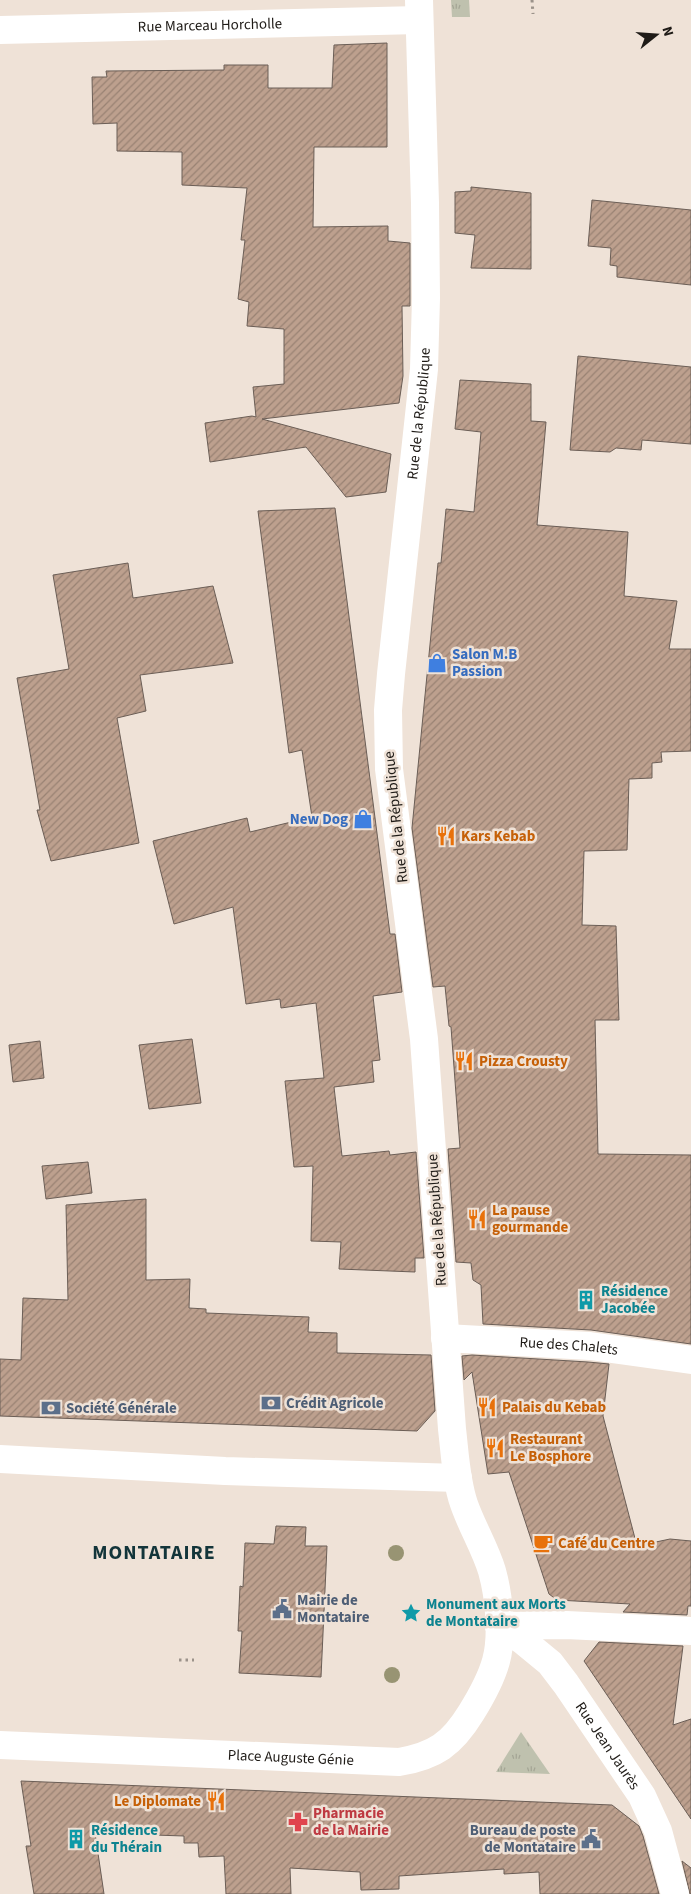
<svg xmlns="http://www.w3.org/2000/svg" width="691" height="1894" viewBox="0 0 691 1894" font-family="'Source Sans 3',sans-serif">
  <defs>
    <pattern id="grass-tufts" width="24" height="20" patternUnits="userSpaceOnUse" patternTransform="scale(1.25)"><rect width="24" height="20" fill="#bfc1ae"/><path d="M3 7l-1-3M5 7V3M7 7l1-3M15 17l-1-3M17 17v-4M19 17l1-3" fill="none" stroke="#a4a595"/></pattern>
    <pattern id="building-hatch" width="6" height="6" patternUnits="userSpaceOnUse" patternTransform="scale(1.25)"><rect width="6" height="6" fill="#bda08e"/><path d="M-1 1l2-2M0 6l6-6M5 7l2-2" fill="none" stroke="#998273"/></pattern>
  </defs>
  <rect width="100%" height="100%" fill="#efe2d7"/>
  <g fill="url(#grass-tufts)">
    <polygon points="451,0 469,0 470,17 452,17"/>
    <polygon points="521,1732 550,1774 496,1772"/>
  </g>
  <g fill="url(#building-hatch)" stroke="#6b5e56">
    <polygon points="387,43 387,147 314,147 313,227 388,226 388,241 410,243 410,306 402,306 403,376 399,403 262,419 391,454 386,492 346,497 306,447 210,462 205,423 252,416 256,417 253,387 284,384 284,329 247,326 249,302 238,299 245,240 241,240 247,188 182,185 182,152 117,151 117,123 93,124 92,77 107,77 106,71 224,70 224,65 268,65 268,88 332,88 334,45"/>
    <polygon points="471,187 531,193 531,269 471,268 475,235 455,233 455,192 471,191"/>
    <polygon points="592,200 691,210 691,285 617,277 617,266 610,265 611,248 588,246"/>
    <polygon points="578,356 691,367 691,444 642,440 641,450 616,448 610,452 570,450"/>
    <polygon points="460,380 531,384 531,421 546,422 537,525 628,532 624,596 677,601 669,649 691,649 691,751 661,752 662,762 652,763 652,778 629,779 627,850 584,851 582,925 616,926 619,1020 595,1020 598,1154 691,1155 691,1344 591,1330 483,1324 481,1285 473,1280 471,1263 456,1262 448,1149 460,1148 451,1027 449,1026 445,986 433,987 412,828 438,563 441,563 446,509 474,512 481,432 455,429"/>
    <polygon points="335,508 390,934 395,934 402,992 373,996 380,1060 372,1061 374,1082 334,1087 342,1156 389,1151 390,1155 416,1152 424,1258 415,1258 415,1272 339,1269 341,1242 311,1241 313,1166 294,1167 285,1081 324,1078 316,1003 281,1008 280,999 246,1004 233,907 174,924 153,841 247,818 250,832 312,817 302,750 289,753 258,511"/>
    <polygon points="128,563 133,598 213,586 233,663 140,675 146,711 117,718 139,843 51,861 37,810 40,810 17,678 69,669 53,575"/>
    <polygon points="192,1039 201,1103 149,1109 139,1045"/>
    <polygon points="40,1041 44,1078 13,1082 9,1045"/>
    <polygon points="88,1162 92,1193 46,1199 42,1166"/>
    <polygon points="146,1199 146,1280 190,1279 189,1308 206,1309 206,1313 309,1317 308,1332 337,1333 337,1353 431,1355 435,1411 417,1431 0,1416 0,1359 21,1360 23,1298 68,1300 66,1205"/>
    <polygon points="472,1355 588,1362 609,1364 603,1416 637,1546 670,1539 691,1541 691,1606 688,1606 687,1615 623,1612 630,1604 557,1600 549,1594 509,1472 488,1474 472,1372 464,1380 462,1356"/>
    <polygon points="276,1526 306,1527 305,1546 327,1546 321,1677 239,1673 242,1631 238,1631 240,1586 243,1587 245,1543 274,1544"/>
    <polygon points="599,1642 683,1646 673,1725 691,1719 691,1819 584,1661"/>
    <polygon points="21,1781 612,1805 639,1826 643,1836 659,1894 540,1894 539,1872 504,1874 504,1869 399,1876 399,1889 361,1890 360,1872 290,1868 291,1894 226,1894 224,1856 199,1857 198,1843 184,1843 184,1836 95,1833 104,1894 34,1894 26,1846 31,1846"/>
    <polygon points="682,1861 691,1868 691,1894 690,1894"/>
  </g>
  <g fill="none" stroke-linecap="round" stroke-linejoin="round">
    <g stroke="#9b928a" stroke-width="3" stroke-dasharray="2.5 4" stroke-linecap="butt">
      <polyline points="532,0 533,14"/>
      <polyline points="183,1559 198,1559"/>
      <polyline points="179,1660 194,1660"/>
    </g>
    <g stroke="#fff" stroke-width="28">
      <path id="s1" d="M0 30 419 20"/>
      <path id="s2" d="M445 1338 590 1346 691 1360"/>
      <polyline points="0,1459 225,1471 458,1478"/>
      <path id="s3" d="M499 1626 522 1640 550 1663 566 1684 642 1796 658 1831 675 1894"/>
      <polyline points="499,1626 566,1625 691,1631"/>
      <path id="s4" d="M0 1745 399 1762C435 1756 452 1744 471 1713 481 1697 491 1679 496 1661 503 1636 499 1596 492 1571 485 1548 472 1527 464 1504 456 1481 455 1454 452 1429L424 1039 389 769 388 710 391 674 424 369 426 298 425 203 419 0"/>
    </g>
  </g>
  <g fill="#989473">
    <circle cx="396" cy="1553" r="8"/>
    <circle cx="392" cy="1675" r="8"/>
  </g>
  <defs>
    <symbol id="shop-bare" viewBox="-9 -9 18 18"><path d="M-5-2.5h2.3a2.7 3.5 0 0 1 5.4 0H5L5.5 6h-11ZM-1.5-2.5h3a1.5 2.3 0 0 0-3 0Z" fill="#3f7fe0" stroke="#efe2d7" stroke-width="2.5" paint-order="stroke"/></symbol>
    <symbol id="restaurant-bare" viewBox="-9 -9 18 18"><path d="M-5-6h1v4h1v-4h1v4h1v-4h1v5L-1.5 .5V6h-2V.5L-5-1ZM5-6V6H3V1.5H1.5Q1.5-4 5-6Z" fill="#e8710a" stroke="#efe2d7" stroke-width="2.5" paint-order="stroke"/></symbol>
    <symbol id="building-bare" viewBox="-9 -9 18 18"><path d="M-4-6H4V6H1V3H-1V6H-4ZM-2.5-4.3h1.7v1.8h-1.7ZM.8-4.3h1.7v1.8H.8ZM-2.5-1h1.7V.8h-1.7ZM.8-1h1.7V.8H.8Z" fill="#0f9aa8" stroke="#efe2d7" stroke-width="2.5" paint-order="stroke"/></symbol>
    <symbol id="bank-bare" viewBox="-9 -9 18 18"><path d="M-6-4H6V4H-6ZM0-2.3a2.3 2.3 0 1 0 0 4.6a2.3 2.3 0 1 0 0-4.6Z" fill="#5c6f8a" stroke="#efe2d7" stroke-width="2.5" paint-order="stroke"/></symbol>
    <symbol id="cafe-bare" viewBox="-9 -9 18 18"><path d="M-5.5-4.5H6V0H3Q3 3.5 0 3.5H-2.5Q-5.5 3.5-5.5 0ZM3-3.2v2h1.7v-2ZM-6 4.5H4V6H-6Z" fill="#e8710a" stroke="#efe2d7" stroke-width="2.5" paint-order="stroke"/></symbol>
    <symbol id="civic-bare" viewBox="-9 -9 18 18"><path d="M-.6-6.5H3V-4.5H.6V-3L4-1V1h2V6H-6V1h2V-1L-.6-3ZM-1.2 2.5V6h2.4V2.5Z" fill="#5c6f8a" stroke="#efe2d7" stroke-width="2.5" paint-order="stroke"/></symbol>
    <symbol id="sight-bare" viewBox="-9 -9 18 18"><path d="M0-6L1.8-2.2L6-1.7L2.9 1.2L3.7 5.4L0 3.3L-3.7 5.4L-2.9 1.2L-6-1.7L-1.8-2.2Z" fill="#0f9aa8" stroke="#efe2d7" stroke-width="2.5" paint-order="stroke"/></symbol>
    <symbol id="pharmacy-bare" viewBox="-9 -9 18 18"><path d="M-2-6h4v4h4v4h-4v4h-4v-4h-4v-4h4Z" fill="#e0444e" stroke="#efe2d7" stroke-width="2.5" paint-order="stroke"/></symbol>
  </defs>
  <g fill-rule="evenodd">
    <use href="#shop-bare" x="423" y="649" width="28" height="28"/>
    <use href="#shop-bare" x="349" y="805" width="28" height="28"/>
    <use href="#restaurant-bare" x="432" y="822" width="28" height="28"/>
    <use href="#restaurant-bare" x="450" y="1047" width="28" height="28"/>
    <use href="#restaurant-bare" x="463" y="1205" width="28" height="28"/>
    <use href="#building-bare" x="572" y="1286" width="28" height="28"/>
    <use href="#bank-bare" x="257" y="1389" width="28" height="28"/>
    <use href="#restaurant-bare" x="473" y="1393" width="28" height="28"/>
    <use href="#bank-bare" x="37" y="1394" width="28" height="28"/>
    <use href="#restaurant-bare" x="481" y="1434" width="28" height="28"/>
    <use href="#cafe-bare" x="529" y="1529" width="28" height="28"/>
    <use href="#civic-bare" x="268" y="1595" width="28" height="28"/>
    <use href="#sight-bare" x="397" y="1599" width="28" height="28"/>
    <use href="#restaurant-bare" x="202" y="1787" width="28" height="28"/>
    <use href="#pharmacy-bare" x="284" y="1808" width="28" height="28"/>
    <use href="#building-bare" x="62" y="1825" width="28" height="28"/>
    <use href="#civic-bare" x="577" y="1825" width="28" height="28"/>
  </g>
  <g text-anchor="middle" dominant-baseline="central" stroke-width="5" stroke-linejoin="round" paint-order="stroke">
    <g font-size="15" fill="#1f1b17" stroke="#efe2d7">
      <text stroke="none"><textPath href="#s1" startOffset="210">Rue Marceau Horcholle</textPath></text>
      <text stroke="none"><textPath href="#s4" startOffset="1808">Rue de la République</textPath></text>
      <text transform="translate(396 817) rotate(-96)">Rue de la République</text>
      <text transform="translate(437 1220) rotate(-94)">Rue de la République</text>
      <text stroke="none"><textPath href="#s2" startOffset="124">Rue des Chalets</textPath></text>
      <text stroke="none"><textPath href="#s3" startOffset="164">Rue Jean Jaurès</textPath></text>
      <text stroke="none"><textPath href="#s4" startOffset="291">Place Auguste Génie</textPath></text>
    </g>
    <g font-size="15" font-weight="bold" fill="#366cbe" stroke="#efe2d7" text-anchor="start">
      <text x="452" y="654">Salon M.B<tspan x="452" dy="17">Passion</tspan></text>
      <text x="348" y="819" text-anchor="end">New Dog</text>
    </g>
    <g font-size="15" font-weight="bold" fill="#c56008" stroke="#efe2d7" text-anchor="start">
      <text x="461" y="836">Kars Kebab</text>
      <text x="479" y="1061">Pizza Crousty</text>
      <text x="492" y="1210">La pause<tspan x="492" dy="17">gourmande</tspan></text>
      <text x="502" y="1407">Palais du Kebab</text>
      <text x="510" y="1439">Restaurant<tspan x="510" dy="17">Le Bosphore</tspan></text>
      <text x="558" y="1543">Café du Centre</text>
      <text x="201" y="1801" text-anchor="end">Le Diplomate</text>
    </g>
    <g font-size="15" font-weight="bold" fill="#0d838f" stroke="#efe2d7" text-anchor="start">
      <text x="601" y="1291">Résidence<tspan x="601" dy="17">Jacobée</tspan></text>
      <text x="426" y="1604">Monument aux Morts<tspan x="426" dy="17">de Montataire</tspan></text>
      <text x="91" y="1830">Résidence<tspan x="91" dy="17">du Thérain</tspan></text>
    </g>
    <g font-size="15" font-weight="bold" fill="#4e5e75" stroke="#efe2d7" text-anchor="start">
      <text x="286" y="1403">Crédit Agricole</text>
      <text x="66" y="1408">Société Générale</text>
      <text x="297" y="1600">Mairie de<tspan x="297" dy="17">Montataire</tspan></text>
      <text x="576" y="1830" text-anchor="end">Bureau de poste<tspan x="576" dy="17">de Montataire</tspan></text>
    </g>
    <g font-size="15" font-weight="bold" fill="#be3a42" stroke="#efe2d7" text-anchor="start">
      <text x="313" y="1813">Pharmacie<tspan x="313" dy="17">de la Mairie</tspan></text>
    </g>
    <g font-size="20" font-weight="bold" letter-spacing="1" fill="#13353a" stroke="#efe2d7">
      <text x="154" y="1553">MONTATAIRE</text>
    </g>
  </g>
  <g transform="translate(656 35) rotate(73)" stroke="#efe2d7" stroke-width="4" paint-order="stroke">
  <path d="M0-4L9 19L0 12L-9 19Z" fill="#1f1b17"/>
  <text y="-8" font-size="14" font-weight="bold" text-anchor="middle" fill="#1f1b17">N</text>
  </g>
</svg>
